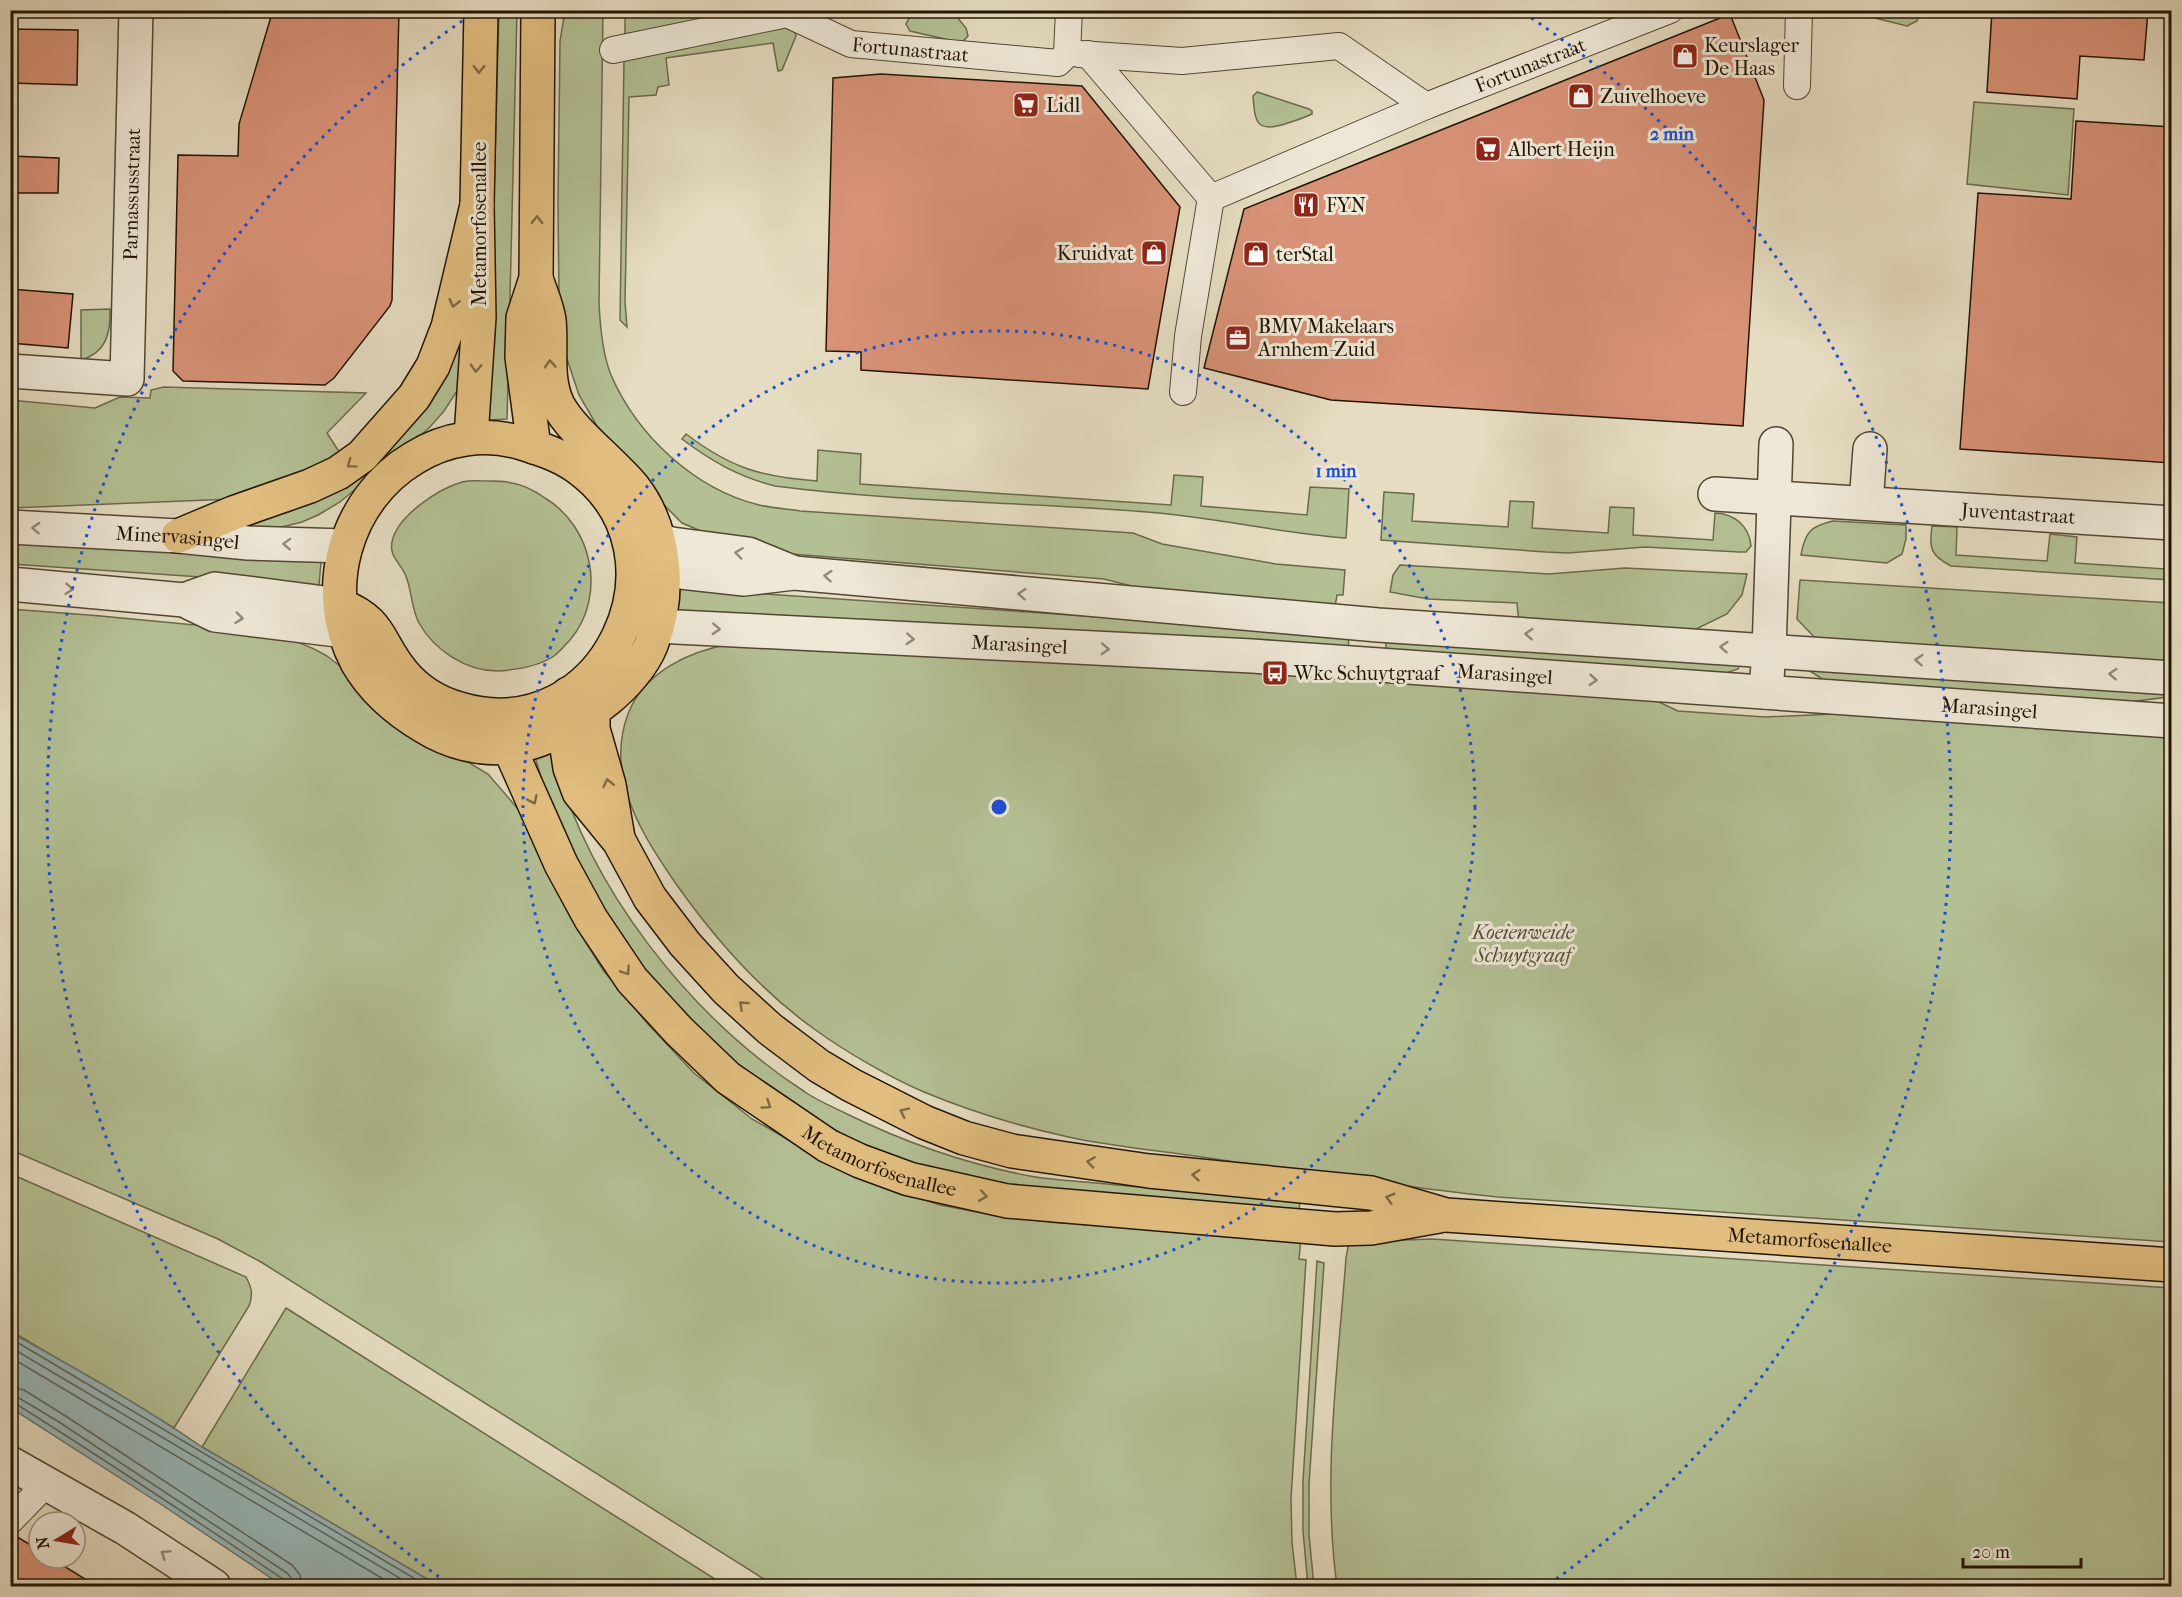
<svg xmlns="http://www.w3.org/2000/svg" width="2182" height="1597" viewBox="0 0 2182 1597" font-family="'IM FELL French Canon',serif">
  <rect width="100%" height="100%" fill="#e5dcc1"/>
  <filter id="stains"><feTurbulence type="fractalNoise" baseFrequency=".00333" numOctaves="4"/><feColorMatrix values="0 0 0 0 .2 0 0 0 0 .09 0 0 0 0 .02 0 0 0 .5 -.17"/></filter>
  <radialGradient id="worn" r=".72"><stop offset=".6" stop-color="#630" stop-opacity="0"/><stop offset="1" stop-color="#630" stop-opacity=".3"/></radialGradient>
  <g fill="#b3c094" stroke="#6a6a4b" stroke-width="1.5">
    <polygon points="499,11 517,11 507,419 488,420"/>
    <path d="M565 11H603L599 302C600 326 602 353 611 375 637 435 694 489 759 505 772 508 787 509 800 511L1133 533 1162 544 1276 564 1345 570 1343 595H1337L1334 612 1151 591 1104 579 792 554 734 545 682 523 655 496 597 426 579 395 565 353 559 300 558 203 560 41Z"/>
    <polygon points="625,11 748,11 625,36"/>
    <polygon points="913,11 952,11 966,28 968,36 962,42 958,42 910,31 906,24"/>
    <polygon points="1860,11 1921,11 1917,21 1907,26 1867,16"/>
    <polygon points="784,27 795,32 796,36 782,70 778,71 773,43 666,58 669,85 658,87 656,95 629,97 625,302 627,327 620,320 624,59"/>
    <path d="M1257 92 1309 109 1312 111V114C1304 118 1294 121 1285 124 1256 133 1255 122 1253 96Z"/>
    <polygon points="1974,102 2074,109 2068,195 1967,184"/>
    <path d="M110 309C111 333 106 353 81 360V310Z"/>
    <polygon points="463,317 464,367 457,391 444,411 429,428 340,502 318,515 302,522 278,528 240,530 241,524 288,512 334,490"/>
    <polygon points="164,387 366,393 327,433 340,453 315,471 233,499 11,508 10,400 95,408 120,397 150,398 151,390"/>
    <path d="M686 434C731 468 761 477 817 481L818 450 861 454 860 484 1171 505 1174 475 1203 477 1201 506 1307 515 1310 487 1349 489 1346 538C1279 533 1214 517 1147 512 1024 502 898 502 775 486 739 477 711 461 682 439Z"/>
    <path d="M489 481C497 481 505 481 512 483 524 485 535 491 545 498 593 527 607 596 570 640 565 645 560 652 554 656 539 666 515 670 497 671 466 671 434 650 419 623 411 608 412 589 405 574 400 563 389 556 392 542 397 516 438 489 462 482 471 480 480 481 489 481Z"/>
    <path d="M1384 492 1414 494 1412 521 1508 527 1510 501 1534 502 1532 528 1608 533 1610 507 1634 508 1633 535 1713 540 1715 513C1734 514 1749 525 1751 546L1746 552H1739L1645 547 1568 553 1546 552 1381 540Z"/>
    <path d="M1833 521 1906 525V539L1902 554 1887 563 1801 555C1805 532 1811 526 1833 521Z"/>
    <path d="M1932 526 1957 527 1956 555 2047 561 2050 534 2077 537 2075 563 2165 569 2167 539 2171 540V580L1951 566C1930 555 1929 548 1932 526Z"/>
    <polygon points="10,541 321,562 319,585 11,564"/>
    <polygon points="1400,565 1549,574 1625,568 1747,574 1742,595 1727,614 1692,631 1519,623 1517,603 1428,599 1390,592 1393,575"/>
    <polygon points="1800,580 2171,603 2171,663 1819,642 1797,619"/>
    <polygon points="679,588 1349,634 1348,654 678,610"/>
    <path d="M10 609C69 613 127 618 185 624 233 629 284 630 327 656L456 755 488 774 518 809 532 830 550 878 570 917 603 970 647 1023 694 1073 752 1119 817 1156 883 1186 940 1205 1004 1217 1060 1223 1130 1225 1301 1238 1299 1259 1306 1260 1291 1499 1292 1542 1297 1586H775L261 1262 218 1239 11 1150Z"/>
    <polygon points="1386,640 1744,658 1738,669 1720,675 1386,656"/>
    <path d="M795 641 1646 696 1678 711 1765 717 1857 713 2171 733V1242L1497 1197C1400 1187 1304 1172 1208 1158 1163 1151 1117 1147 1073 1138 1022 1127 972 1112 924 1092 891 1078 846 1052 817 1031 760 991 714 938 674 881 655 853 635 823 626 790 619 765 619 738 628 714 644 672 689 651 731 644 752 641 774 642 795 641Z"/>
    <polygon points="1802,666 2168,690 2168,697 2105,705 1838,689"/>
    <path d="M553 753C587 887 690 1017 805 1092 818 1101 833 1107 847 1114 906 1143 966 1164 1030 1176 1052 1180 1075 1181 1096 1183 1164 1190 1232 1194 1300 1198L1299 1215 1044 1197 917 1167 856 1141 799 1111 732 1065 653 982 594 898 545 791 535 757Z"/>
    <path d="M11 1174 246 1277C252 1288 253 1295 249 1306L174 1428 11 1331Z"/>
    <path d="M1432 1239 2171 1288V1586H1337C1322 1478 1338 1367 1346 1258L1349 1242Z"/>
    <polygon points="1317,1261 1324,1263 1309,1484 1309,1535 1314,1586 1308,1586 1303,1531 1303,1481"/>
    <polygon points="286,1308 726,1586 439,1586 202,1447"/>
  </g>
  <path fill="#98b9bb" stroke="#697771" stroke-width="1.5" d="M10 1332C75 1368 141 1405 202 1447L439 1586H283L162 1505 11 1408Z"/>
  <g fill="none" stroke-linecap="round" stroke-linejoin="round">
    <g stroke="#5d665e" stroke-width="1.5">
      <polyline points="10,1338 427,1586"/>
      <polyline points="10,1347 413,1586"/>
      <polyline points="10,1357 395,1586"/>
      <polyline points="10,1387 24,1390 64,1415 292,1565 300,1575 302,1586"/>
      <polyline points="10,1396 19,1398 59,1422 287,1573 292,1579 293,1586"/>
      <path d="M10 1404H16C106 1460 195 1520 283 1579L286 1586"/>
    </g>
  </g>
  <g fill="#d89277" stroke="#221402" stroke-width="1.5">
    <polygon points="273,10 399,10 392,300 390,306 334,378 325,385 183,381 173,371 178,155 238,156 239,124"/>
    <polygon points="1992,10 2148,10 2144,60 2080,56 2077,99 1987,92"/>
    <polygon points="1730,14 1764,100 1743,426 1331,400 1204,368 1244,209"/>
    <polygon points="10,29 78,30 77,85 10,83"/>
    <polygon points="881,74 1082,86 1180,207 1148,389 861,370 861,352 826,351 833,78"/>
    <polygon points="2076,121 2172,127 2172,463 1960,449 1978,193 2071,199"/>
    <polygon points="10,156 59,158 58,193 10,193"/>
    <polygon points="10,289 73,294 68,348 10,343"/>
    <polygon points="14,1535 39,1550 39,1558 51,1558 98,1587 10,1587 10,1536"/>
  </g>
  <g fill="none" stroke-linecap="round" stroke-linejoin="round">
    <defs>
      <g id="pedestrian">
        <path id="s1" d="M613 50 787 14 851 44 1058 63 1067 54 1069 10"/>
        <polyline points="1079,54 1182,61 1339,46 1426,106"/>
        <polyline points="1088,54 1211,198 1188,336 1183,392"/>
        <polyline points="1797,86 1799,10"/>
        <path id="s2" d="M1211 198 1426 106 1670 10"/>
        <polyline points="10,1521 46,1484"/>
      </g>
      <g id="minor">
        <path id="s3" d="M10 371 127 379 136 10"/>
        <path id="s4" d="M1715 494 2172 523"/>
        <polyline points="1866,503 1870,449"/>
        <polyline points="1766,692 1769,650 1776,444"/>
        <polyline points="10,1463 125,1528 214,1586"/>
      </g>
      <g id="tertiary">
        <path id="s5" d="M10 527 178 536 248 543 345 546"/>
        <polyline points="658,540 672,544 748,554 792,572"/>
        <polyline points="663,570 744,579 794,573 1378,625 2172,678"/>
        <polyline points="10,584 184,600 215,615 345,631"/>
        <polyline points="184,600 215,589 340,605"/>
        <path id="s6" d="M657 626 1252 656 2172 721"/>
      </g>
      <g id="primary">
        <polyline points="471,437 479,317 477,205 481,10"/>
        <polyline points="534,447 522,357 523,318 536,278 538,10"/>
        <polyline points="178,536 233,513 310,486 338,473 362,456 414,397 433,366 448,327 477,205"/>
        <path d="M340 605C383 622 377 642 403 673 418 691 438 703 460 709 604 752 699 554 577 467 560 455 541 449 522 443 485 432 446 438 414 458 345 499 319 591 357 662 373 690 398 711 425 727 449 742 479 750 508 747 543 744 581 721 608 699 624 686 643 665 651 645 671 596 667 531 634 488 613 462 573 433 558 405 545 378 552 348 549 320 547 306 540 291 536 278"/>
        <path id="s7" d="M568 694 564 728 570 768 579 792 619 841 650 898 685 944 726 989 770 1029 819 1066 851 1085 924 1122 964 1138 1012 1151 1149 1171 1371 1193 1446 1215 2172 1265"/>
        <polyline points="593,710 593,729 609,785 618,838"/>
        <path id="s8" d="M509 747 561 864 591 919 632 980 679 1031 728 1078 828 1146 860 1161 909 1179 1007 1201 1335 1229 1371 1228 1439 1216"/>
      </g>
    </defs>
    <use href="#pedestrian" stroke="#534632" stroke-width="28"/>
    <use href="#minor" stroke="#534632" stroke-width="36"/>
    <use href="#tertiary" stroke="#534632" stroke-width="36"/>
    <use href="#primary" stroke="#221402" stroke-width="36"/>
    <use href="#pedestrian" stroke="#eee8d7" stroke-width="26"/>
    <use href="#minor" stroke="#eee8d7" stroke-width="33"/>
    <use href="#tertiary" stroke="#eee8d7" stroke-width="33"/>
    <use href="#primary" stroke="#e2be80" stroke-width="33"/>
  </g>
  <defs><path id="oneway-chevron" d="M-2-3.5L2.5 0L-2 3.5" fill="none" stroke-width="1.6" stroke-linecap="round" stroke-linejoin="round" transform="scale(1.5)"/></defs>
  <g stroke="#826941">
    <use href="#oneway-chevron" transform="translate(479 69) rotate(91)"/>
    <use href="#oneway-chevron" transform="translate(537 220) rotate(-90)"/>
    <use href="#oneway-chevron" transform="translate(454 303) rotate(103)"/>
    <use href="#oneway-chevron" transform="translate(550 364) rotate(-94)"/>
    <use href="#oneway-chevron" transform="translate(476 368) rotate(93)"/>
    <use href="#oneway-chevron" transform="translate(351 464) rotate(143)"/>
    <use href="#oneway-chevron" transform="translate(608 783) rotate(-103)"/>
    <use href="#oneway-chevron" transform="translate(533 800) rotate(65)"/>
    <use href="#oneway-chevron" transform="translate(626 971) rotate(56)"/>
    <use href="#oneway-chevron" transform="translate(743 1005) rotate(-138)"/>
    <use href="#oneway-chevron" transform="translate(767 1105) rotate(34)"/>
    <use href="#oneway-chevron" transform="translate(904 1112) rotate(-154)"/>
    <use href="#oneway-chevron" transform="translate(1091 1162) rotate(-172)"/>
    <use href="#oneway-chevron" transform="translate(1196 1175) rotate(-175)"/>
    <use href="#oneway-chevron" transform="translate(983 1196) rotate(10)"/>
    <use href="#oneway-chevron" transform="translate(1390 1198) rotate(-164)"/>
  </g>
  <g stroke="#928977">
    <use href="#oneway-chevron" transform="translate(36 528) rotate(-177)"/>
    <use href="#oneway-chevron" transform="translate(287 544) rotate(-178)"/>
    <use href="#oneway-chevron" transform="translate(739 553) rotate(-172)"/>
    <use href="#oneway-chevron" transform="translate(828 576) rotate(-175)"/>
    <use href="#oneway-chevron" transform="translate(69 589) rotate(5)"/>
    <use href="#oneway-chevron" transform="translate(1022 594) rotate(-175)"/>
    <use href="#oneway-chevron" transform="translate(239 618) rotate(6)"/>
    <use href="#oneway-chevron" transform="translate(716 629) rotate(3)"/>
    <use href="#oneway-chevron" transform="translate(1529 634) rotate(-176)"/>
    <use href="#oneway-chevron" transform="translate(910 639) rotate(3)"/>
    <use href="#oneway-chevron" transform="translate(1724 647) rotate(-176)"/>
    <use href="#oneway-chevron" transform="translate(1105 649) rotate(3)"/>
    <use href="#oneway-chevron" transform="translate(1919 660) rotate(-176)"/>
    <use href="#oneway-chevron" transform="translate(2113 674) rotate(-176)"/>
    <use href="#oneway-chevron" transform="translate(1593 680) rotate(4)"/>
    <use href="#oneway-chevron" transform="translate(165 1554) rotate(-146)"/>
  </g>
  <g fill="none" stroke="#1d4ed8" stroke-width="3" stroke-dasharray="3 6">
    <circle cx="999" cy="807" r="476"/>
    <path d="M446 1582A952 952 0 0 1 474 13M1524 13A952 952 0 0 1 1552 1582"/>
  </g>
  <defs>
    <symbol id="shop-square" viewBox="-11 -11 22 22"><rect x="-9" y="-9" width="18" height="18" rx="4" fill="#8f2418" stroke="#eee8d7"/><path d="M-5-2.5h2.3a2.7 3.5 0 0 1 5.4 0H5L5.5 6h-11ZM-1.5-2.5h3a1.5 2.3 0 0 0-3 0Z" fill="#fff"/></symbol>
    <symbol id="supermarket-square" viewBox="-11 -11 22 22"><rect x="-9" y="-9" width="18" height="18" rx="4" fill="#8f2418" stroke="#eee8d7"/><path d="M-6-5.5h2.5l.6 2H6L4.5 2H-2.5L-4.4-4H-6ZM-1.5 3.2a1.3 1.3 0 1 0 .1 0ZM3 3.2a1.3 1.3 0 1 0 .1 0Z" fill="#fff"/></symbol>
    <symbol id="restaurant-square" viewBox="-11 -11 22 22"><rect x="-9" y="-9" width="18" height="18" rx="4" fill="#8f2418" stroke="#eee8d7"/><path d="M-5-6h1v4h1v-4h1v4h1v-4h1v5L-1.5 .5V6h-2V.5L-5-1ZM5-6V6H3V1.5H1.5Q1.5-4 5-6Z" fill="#fff"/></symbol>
    <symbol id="office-square" viewBox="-11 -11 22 22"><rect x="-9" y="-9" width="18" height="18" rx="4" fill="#8f2418" stroke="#eee8d7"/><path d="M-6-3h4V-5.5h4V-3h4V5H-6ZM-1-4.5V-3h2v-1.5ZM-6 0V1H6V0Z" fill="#fff"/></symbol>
    <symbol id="bus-square" viewBox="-11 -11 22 22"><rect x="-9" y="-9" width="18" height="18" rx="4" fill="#8f2418" stroke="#eee8d7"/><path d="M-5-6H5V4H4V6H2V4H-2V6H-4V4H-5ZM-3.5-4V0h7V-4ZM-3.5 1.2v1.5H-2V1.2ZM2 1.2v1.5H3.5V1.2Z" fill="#fff"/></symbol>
  </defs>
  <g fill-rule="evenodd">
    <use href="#shop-square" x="1670" y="41" width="30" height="30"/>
    <use href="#shop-square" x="1566" y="81" width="30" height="30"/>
    <use href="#supermarket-square" x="1011" y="90" width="30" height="30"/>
    <use href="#supermarket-square" x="1473" y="134" width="30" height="30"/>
    <use href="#restaurant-square" x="1291" y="190" width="30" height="30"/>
    <use href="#shop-square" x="1139" y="238" width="30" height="30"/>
    <use href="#shop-square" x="1241" y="239" width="30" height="30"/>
    <use href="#office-square" x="1223" y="323" width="30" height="30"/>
    <use href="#bus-square" x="1260" y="658" width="30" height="30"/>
  </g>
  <g text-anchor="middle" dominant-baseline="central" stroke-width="6" stroke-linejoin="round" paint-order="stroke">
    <g font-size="20" fill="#221402" stroke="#eee8d7" text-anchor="start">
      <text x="1704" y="45">Keurslager<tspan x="1704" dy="23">De Haas</tspan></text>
      <text x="1600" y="96">Zuivelhoeve</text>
      <text x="1046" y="105">Lidl</text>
      <text x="1508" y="149">Albert Heijn</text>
      <text x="1326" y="205">FYN</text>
      <text x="1134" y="253" text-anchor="end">Kruidvat</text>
      <text x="1276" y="254">terStal</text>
      <text x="1258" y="326">BMV Makelaars<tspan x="1258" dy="23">Arnhem-Zuid</tspan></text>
      <text x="1294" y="673">Wkc Schuytgraaf</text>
    </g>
    <g font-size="20" fill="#221402" stroke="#eee8d7">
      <text stroke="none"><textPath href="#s1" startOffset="308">Fortunastraat</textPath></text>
      <text stroke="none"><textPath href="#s2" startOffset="346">Fortunastraat</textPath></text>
      <text stroke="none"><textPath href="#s3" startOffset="302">Parnassusstraat</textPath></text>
      <text transform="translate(479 224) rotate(-90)">Metamorfosenallee</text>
      <text stroke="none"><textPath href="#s4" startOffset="304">Juventastraat</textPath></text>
      <text stroke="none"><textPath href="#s5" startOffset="168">Minervasingel</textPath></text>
      <text stroke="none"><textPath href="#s6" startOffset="363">Marasingel</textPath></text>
      <text stroke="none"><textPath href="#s6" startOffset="849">Marasingel</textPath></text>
      <text stroke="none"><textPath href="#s6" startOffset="1335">Marasingel</textPath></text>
      <text stroke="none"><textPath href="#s8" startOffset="576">Metamorfosenallee</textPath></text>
      <text stroke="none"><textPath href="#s7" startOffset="1484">Metamorfosenallee</textPath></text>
    </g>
    <g font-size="20" font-style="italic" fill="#555035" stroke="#eee8d7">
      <text x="1523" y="932">Koeienweide<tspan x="1523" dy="23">Schuytgraaf</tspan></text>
    </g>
  </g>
  <circle cx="999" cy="807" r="9" fill="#1d4ed8" stroke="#eee8d7" stroke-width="3"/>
  <g font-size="18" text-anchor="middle" font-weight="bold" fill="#1d4ed8" stroke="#eee8d7" stroke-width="6" stroke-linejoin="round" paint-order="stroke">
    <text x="1672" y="140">2 min</text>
    <text x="1336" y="477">1 min</text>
  </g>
  <rect width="2182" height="1597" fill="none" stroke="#e5dcc1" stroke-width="36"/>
  <rect x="12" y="12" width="2158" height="1573" fill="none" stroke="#221402" stroke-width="3"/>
  <rect x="18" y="18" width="2146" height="1561" fill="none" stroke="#221402" stroke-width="1.5"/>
  <g transform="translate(57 1540) rotate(259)"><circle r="28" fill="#eee8d7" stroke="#9c9382" stroke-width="1.5"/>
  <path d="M0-4.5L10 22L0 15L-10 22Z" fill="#8f2418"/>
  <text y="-9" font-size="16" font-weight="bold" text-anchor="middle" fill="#221402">N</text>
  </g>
  <path d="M1963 1558v9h118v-9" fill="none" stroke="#221402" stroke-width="3"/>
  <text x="1972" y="1558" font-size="18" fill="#221402" stroke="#eee8d7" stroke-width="4.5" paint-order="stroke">20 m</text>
  <rect width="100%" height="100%" filter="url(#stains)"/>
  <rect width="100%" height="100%" fill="url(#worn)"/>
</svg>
